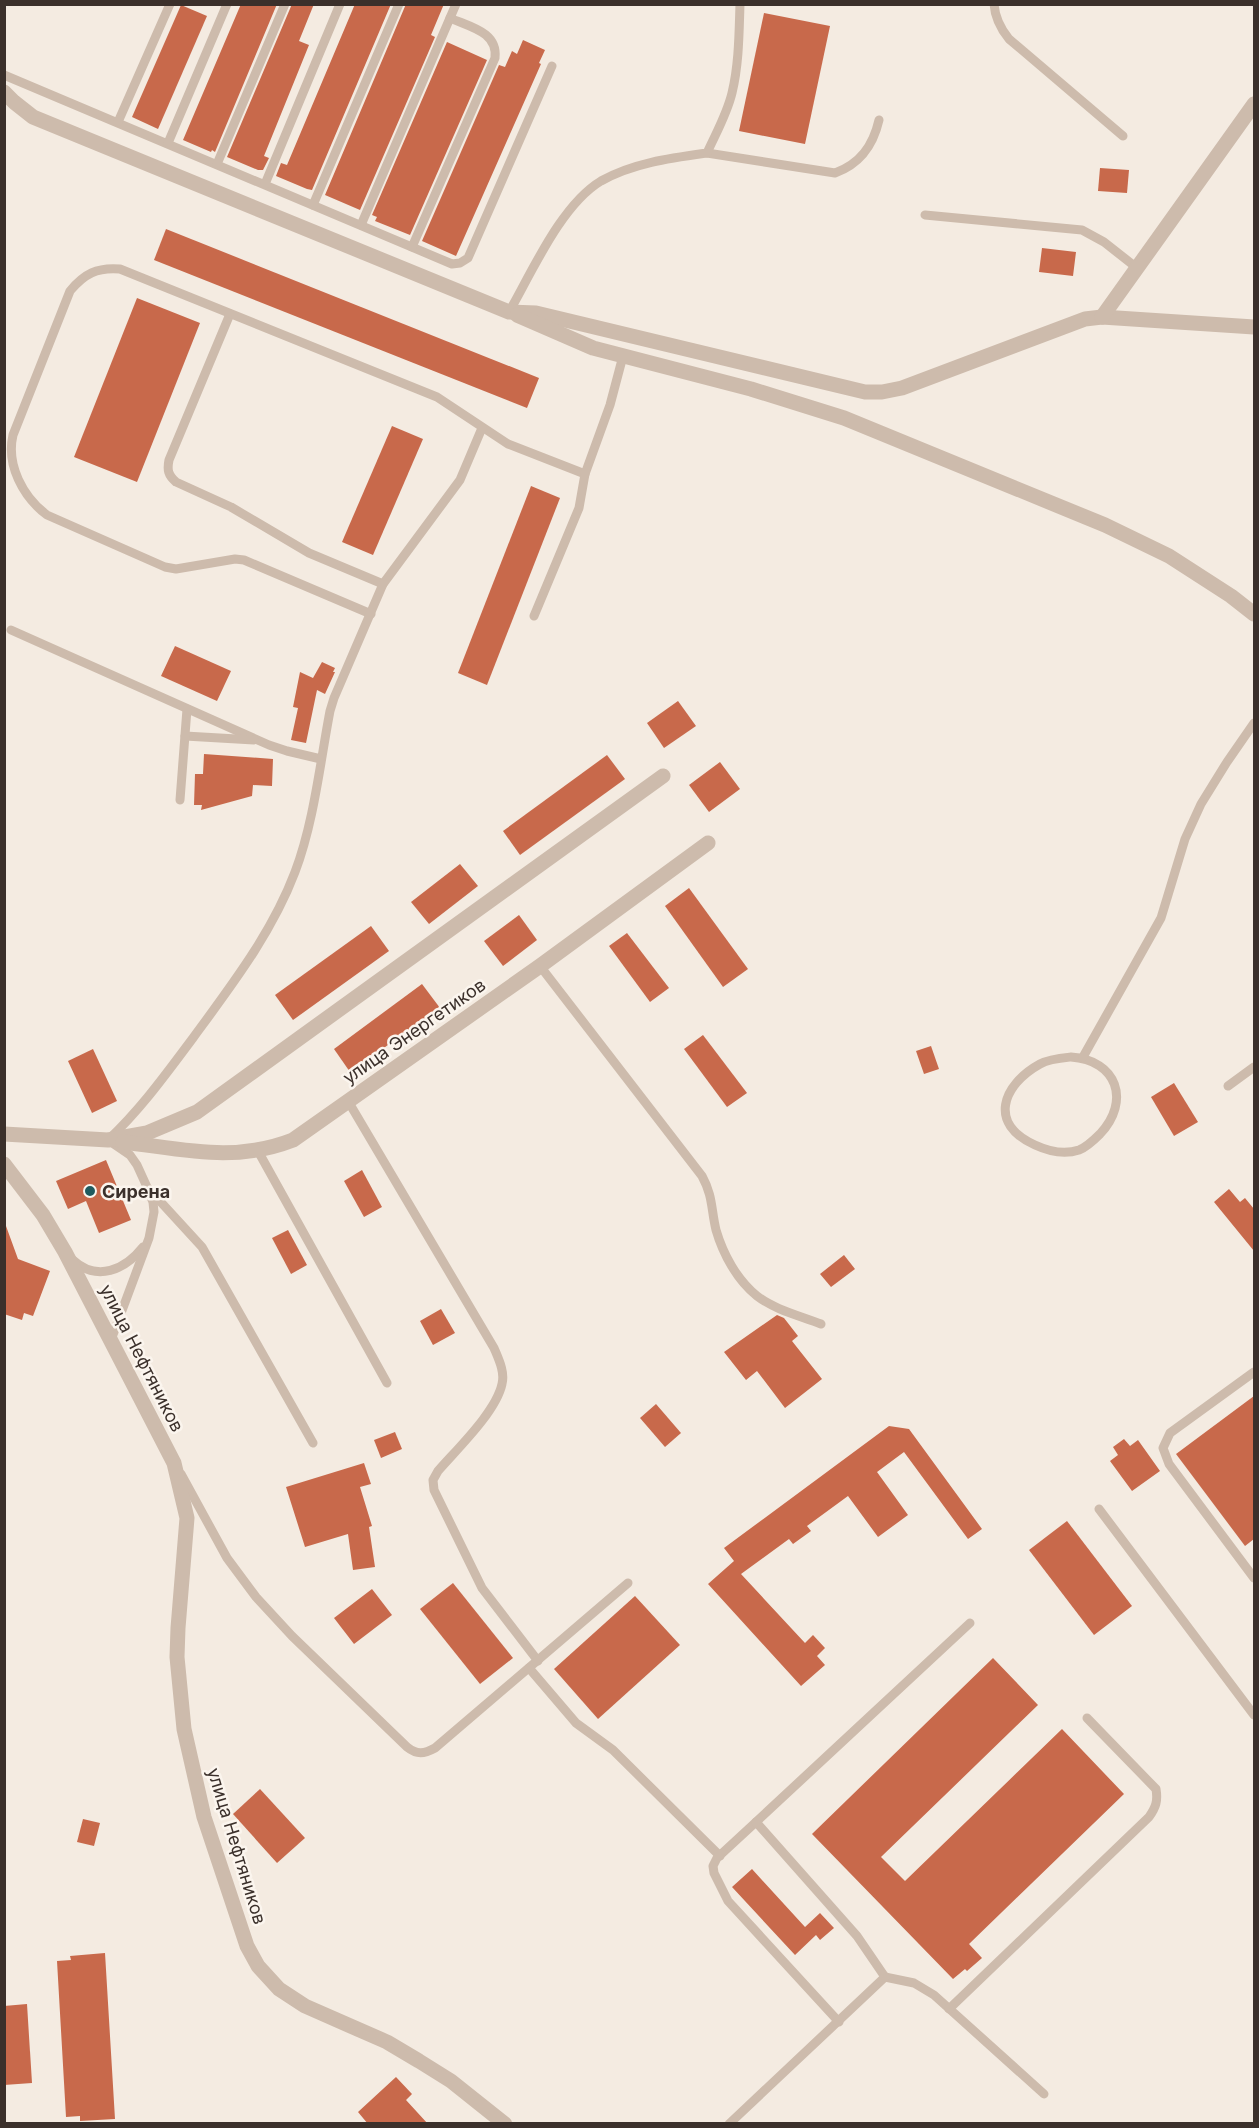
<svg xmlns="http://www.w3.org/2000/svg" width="1259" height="2128" viewBox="0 0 1259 2128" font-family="Inter,sans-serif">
  <rect width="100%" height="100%" fill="#f4ebe1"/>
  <g fill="#c8694b">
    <polygon points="241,4 277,4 215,152 212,150 211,152 183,140"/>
    <polygon points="292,4 314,4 299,41 309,45 264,156 269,158 263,170 258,170 227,157"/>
    <polygon points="355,4 391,4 312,190 307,189 276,176 281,163 287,165"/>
    <polygon points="406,4 444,4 431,35 435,37 360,210 325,195"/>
    <polygon points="181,5 207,16 158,129 132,117"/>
    <polygon points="764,13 830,26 805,144 739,131"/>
    <polygon points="523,40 545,50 539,63 541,64 456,256 422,241 499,65 505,67 512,51 517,54"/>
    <polygon points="447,42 487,60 410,235 375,221 377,217 372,215"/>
    <polygon points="1100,168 1129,170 1127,193 1098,191"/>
    <polygon points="166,229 539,378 527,408 154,260"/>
    <polygon points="1042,248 1076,252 1073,276 1039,272"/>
    <polygon points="137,298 200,323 137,482 74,457"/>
    <polygon points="392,426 423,439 373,555 342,542"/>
    <polygon points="531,486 560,498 487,685 458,673"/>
    <polygon points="175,646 231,671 217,701 161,676"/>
    <polygon points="322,662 335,668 333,672 335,672 325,694 317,690 306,743 291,740 298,708 293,707 300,672 313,678"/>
    <polygon points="678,701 696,726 664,748 647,723"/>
    <polygon points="204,754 273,759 272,786 253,785 252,796 201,810 202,805 194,805 195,774 203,774"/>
    <polygon points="607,755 625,779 520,855 503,831"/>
    <polygon points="720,762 740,789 709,812 689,785"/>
    <polygon points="460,864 478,886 429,924 411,902"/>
    <polygon points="689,888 748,969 723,987 665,906"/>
    <polygon points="519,915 537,940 503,966 484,941"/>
    <polygon points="371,926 389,951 293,1020 275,995"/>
    <polygon points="627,933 669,988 650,1002 609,946"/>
    <polygon points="422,984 440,1008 350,1072 334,1049"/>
    <polygon points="703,1035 747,1093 727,1107 684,1049"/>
    <polygon points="931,1046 939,1069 924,1074 916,1051"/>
    <polygon points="93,1049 117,1101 92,1113 68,1061"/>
    <polygon points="1174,1083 1198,1122 1174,1136 1151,1097"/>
    <polygon points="106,1160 131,1220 99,1233 86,1201 68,1209 56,1181"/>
    <polygon points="362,1170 382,1207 364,1217 344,1181"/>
    <polygon points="1229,1189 1240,1202 1245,1198 1254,1209 1254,1251 1214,1202"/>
    <polygon points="4,1226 6,1226 18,1259 50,1271 33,1316 24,1313 22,1320 4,1314"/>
    <polygon points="288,1230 307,1265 291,1274 272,1238"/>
    <polygon points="844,1255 855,1269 831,1287 820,1274"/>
    <polygon points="441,1309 455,1333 433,1345 420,1321"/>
    <polygon points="777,1315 784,1318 798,1336 792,1341 822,1379 785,1408 757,1371 746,1380 724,1352"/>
    <polygon points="1254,1396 1254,1539 1245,1546 1176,1454"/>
    <polygon points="656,1404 681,1433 665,1447 640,1418"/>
    <polygon points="889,1426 909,1429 982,1529 968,1539 904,1452 877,1472 908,1515 878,1537 848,1496 807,1526 811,1531 793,1544 789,1539 741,1574 805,1643 813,1635 825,1648 817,1656 825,1665 801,1686 708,1584 734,1561 724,1548"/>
    <polygon points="395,1432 402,1449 381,1458 374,1440"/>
    <polygon points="1124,1439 1130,1446 1138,1440 1160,1471 1132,1491 1110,1461 1118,1455 1113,1447"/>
    <polygon points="364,1463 371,1484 360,1487 372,1526 369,1527 375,1567 353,1570 348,1534 305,1547 286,1487"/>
    <polygon points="1067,1521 1132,1606 1094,1635 1029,1550"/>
    <polygon points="453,1583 513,1658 480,1684 420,1609"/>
    <polygon points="372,1589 392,1615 354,1644 334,1618"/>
    <polygon points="635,1596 680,1645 598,1719 554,1669"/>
    <polygon points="993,1658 1038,1705 881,1857 905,1881 1062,1729 1124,1794 969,1944 982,1958 967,1971 965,1969 953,1979 812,1834"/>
    <polygon points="260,1789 305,1838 277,1863 233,1814"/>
    <polygon points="83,1819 100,1823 94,1846 77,1842"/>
    <polygon points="752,1869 805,1927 820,1913 834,1928 820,1940 816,1935 795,1955 732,1887"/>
    <polygon points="105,1953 115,2119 80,2121 80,2116 66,2117 57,1961 71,1960 70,1956"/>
    <polygon points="27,2004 32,2083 4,2085 4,2006"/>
    <polygon points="396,2077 412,2094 406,2100 428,2124 368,2124 358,2112"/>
  </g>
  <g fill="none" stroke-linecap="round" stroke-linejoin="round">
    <g stroke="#cdbbac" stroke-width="9">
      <path d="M994 4C995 18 1000 28 1009 39L1123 136"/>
      <polyline points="4,75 452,264 460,263 468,258 552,66"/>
      <polyline points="118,122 170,4"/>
      <polyline points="168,143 227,4"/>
      <path d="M707 153 835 173C860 164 873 146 879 120"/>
      <polyline points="217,164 285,4"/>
      <polyline points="265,184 340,4"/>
      <polyline points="313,205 399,4"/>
      <polyline points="925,215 1082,230 1104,242 1137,268"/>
      <polyline points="361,225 456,4"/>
      <path d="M412 247 495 58C498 32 470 27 450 18"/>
      <path d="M509 312C532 272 561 205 601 181 633 163 671 158 707 153 716 133 727 114 732 93 739 64 739 34 740 4"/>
      <path d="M230 314 169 460C167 470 168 475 176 482L231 507 309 553 383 584"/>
      <path d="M371 614 244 560 235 559 176 569 165 567 47 515C23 497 6 465 13 435L70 291C84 274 97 267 120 269L437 397 508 444 585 474"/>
      <polyline points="534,616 579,508 585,474 610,405 623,356"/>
      <polyline points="11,630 269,745 287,751 321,759"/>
      <polyline points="185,736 254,740"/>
      <polyline points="180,800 187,709"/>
      <path d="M540 966 702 1176C713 1196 711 1209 716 1230 723 1254 737 1280 757 1296 775 1310 801 1316 821 1324"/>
      <path d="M1071 1057C1117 1060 1131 1101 1100 1134 1094 1140 1087 1147 1079 1150 1064 1155 1048 1151 1035 1145 988 1124 1002 1085 1040 1064 1049 1059 1061 1058 1071 1057Z"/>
      <polyline points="1083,1057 1161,918 1185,839 1201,804 1227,762 1254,723"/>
      <polyline points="1228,1086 1254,1067"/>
      <path d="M348 1101 494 1348C499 1360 505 1372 502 1384 496 1412 457 1449 438 1471L433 1480 434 1490 482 1588 538 1661"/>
      <polyline points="258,1151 387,1383"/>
      <path d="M73 1260C97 1282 125 1270 143 1247"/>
      <polyline points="111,1340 149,1238 154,1212 153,1202 149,1192"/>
      <polyline points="1254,1372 1170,1433 1163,1448 1169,1464 1254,1578"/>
      <path d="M313 1443 202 1247 147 1187 137 1165 130 1155 108 1140C141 1109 166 1074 193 1038 231 986 272 933 295 872 314 822 320 763 330 711L334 698 383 584 460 480 482 428"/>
      <path d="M181 1474 227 1558 256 1597 292 1636 407 1747C417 1755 424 1754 435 1748L628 1583"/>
      <polyline points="1099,1509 1254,1715"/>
      <polyline points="529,1668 576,1723 613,1750 720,1856"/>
      <polyline points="756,1822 717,1858 713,1866 714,1873 728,1901 839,2022"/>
      <polyline points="885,1977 914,1983 934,1995 1044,2094"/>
      <path d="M949 2009 1149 1817C1156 1807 1158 1801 1156 1789L1087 1718"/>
      <polyline points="729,2124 885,1977 857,1936 756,1822 970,1623"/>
    </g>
    <g stroke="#cdbbac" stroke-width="15">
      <polyline points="4,92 14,102 33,117 509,312 536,313 865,392 882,392 902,388 1085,319 1102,317 1254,327"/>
      <polyline points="517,315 593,348 751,389 844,418 1105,525 1169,556 1231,596 1254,614"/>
      <polyline points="1102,317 1254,104"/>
      <polyline points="4,1134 108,1140 147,1133 197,1112 663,776"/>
      <path d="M123 1142C183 1149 234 1163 293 1140L540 966 708 843"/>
      <polyline points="4,1164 43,1215 65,1252 174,1463 187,1518 178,1628 177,1657 184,1729 204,1817 247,1946 258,1966 279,1989 305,2006 387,2042 419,2061 451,2081 505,2124"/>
    </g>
  </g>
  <circle fill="#1f5a5e" stroke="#fbf5ee" stroke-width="2" cx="90" cy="1191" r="6"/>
  <g text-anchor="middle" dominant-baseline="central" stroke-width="5" stroke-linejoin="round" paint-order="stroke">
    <g font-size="18" fill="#3b302b" stroke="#fbf5ee">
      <text transform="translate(414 1031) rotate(-35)">улица Энергетиков</text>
      <text transform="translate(142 1358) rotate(63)">улица Нефтяников</text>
      <text transform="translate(237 1846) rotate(73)">улица Нефтяников</text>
    </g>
    <g font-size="18" font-weight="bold" fill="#3b302b" stroke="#fbf5ee" text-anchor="start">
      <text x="102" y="1191">Сирена</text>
    </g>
  </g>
  <rect width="1259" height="2128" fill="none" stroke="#3b302b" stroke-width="12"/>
</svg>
